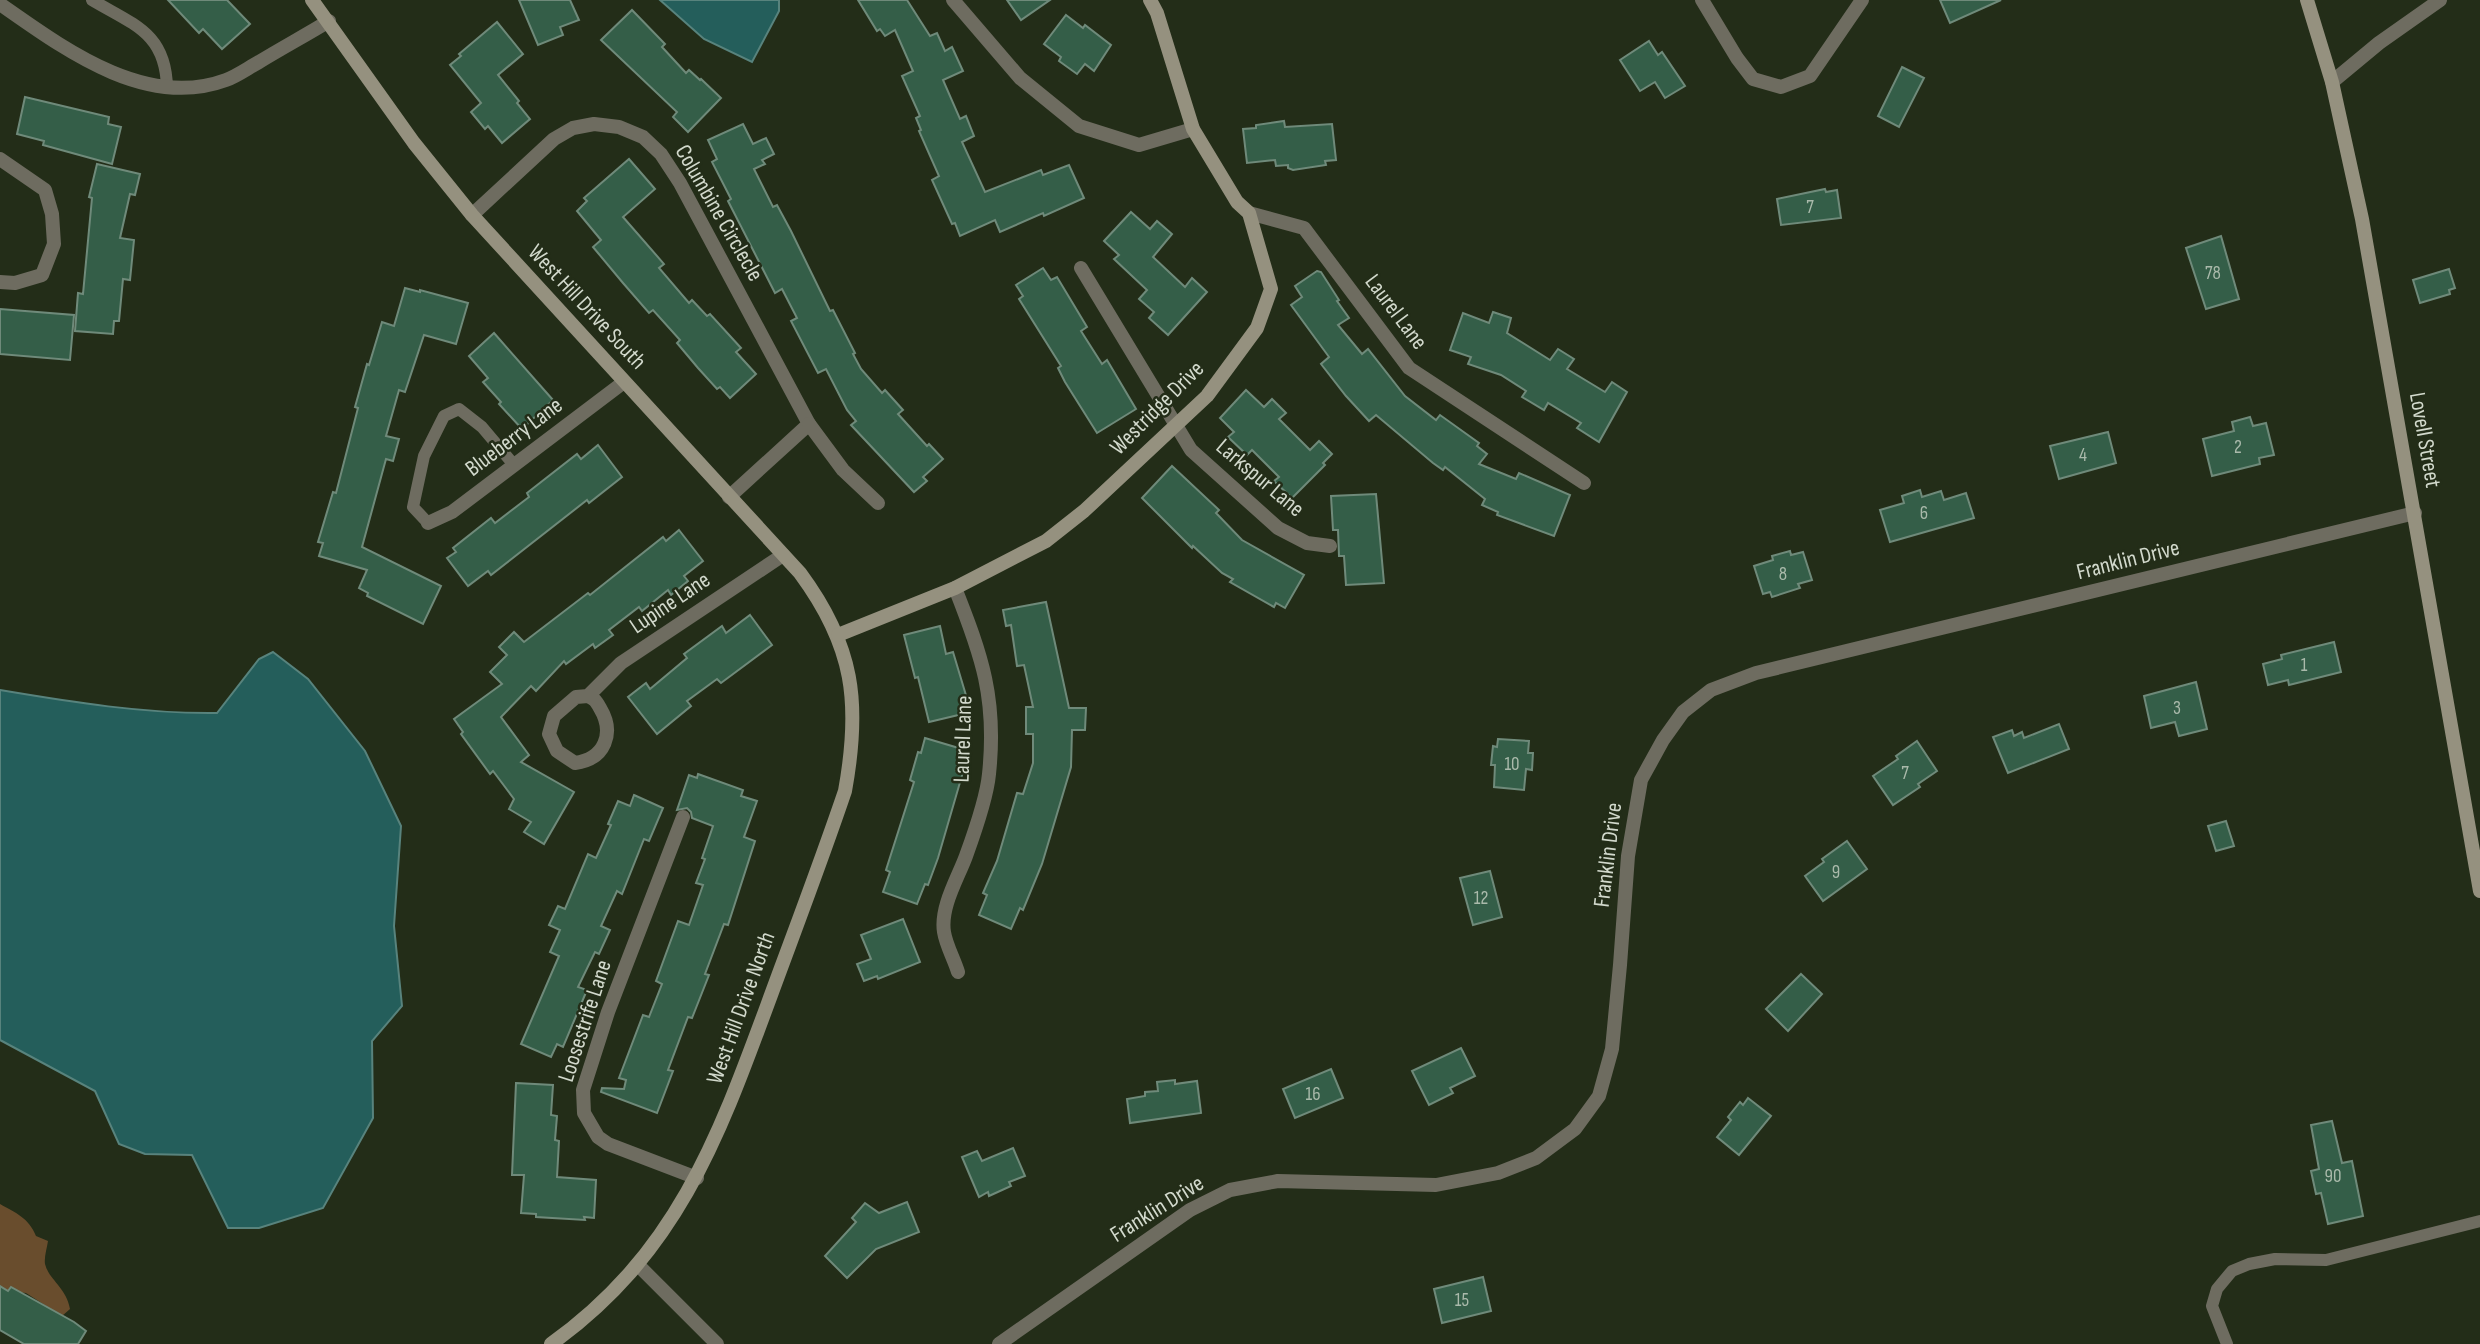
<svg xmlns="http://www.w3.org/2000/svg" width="2480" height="1344" viewBox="0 0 2480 1344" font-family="'Sofia Sans Condensed',sans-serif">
  <rect width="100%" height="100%" fill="#232d18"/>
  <path fill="#694d2d" d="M0 1204C16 1213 29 1218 36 1236L48 1241C47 1248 44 1257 45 1264 49 1280 66 1287 70 1309L62 1316 26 1293 0 1290Z"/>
  <g fill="#245e5b" stroke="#58837d" stroke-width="2">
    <polygon points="660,0 779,0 779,11 752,62 704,39"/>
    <path d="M273 652 308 679 365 751 401 826 394 926 402 1006 372 1041 373 1118 323 1208 259 1228H228L192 1155 145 1154 119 1144 95 1091 0 1040V690C71 702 145 714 217 713L259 659Z"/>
  </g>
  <g fill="#345e48" stroke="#6f8a7a" stroke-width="2">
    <polygon points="168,0 227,0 250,24 222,49 203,29 199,33"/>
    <polygon points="519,0 570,0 579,20 560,27 563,35 538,45"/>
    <polygon points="858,0 907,0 930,36 937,33 945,51 952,47 963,71 943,80 960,119 966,116 974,136 962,142 985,192 1041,170 1043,175 1069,165 1084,198 1044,216 1043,213 1000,232 995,220 960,236 955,223 952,224 932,180 939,176 919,131 921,130 916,118 920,116 902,76 913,71 895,30 885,36 880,29 877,31"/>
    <polygon points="1007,0 1050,0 1021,20"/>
    <polygon points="1940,0 2001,0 1950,23"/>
    <polygon points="632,10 665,44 662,47 686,73 689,70 700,80 701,79 721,98 688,132 673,117 677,112 601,40"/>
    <polygon points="1066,15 1083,28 1085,25 1111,45 1094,71 1085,64 1077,74 1059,61 1061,57 1044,44"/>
    <polygon points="497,22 523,54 498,75 519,101 517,103 530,119 502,143 488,126 485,129 471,112 481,103 450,65 461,56 459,54"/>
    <polygon points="1649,41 1658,55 1662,52 1685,86 1665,98 1655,82 1640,91 1620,60"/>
    <polygon points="1902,67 1924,78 1899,127 1878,116"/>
    <polygon points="25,97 109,117 108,124 121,127 112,164 43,145 44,141 17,134"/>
    <polygon points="1284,121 1285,127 1332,124 1336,160 1325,161 1326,165 1293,170 1288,168 1288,165 1276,166 1275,160 1247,163 1243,129 1256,128 1256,125"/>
    <polygon points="743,124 753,144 766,138 774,154 762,160 765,164 754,169 773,207 777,205 791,231 830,311 833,310 855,353 853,354 861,369 882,393 885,390 903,410 898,414 927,446 929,444 943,459 923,477 927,481 914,492 851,425 856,421 847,410 826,369 818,373 791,321 797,318 782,289 775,293 728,201 731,199 712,162 717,159 708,140"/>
    <polygon points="629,159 655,189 623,217 664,264 659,268 689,303 692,300 707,316 710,314 741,348 736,352 756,374 730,398 720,387 717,389 698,368 677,343 680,340 653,310 649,313 623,283 593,247 601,240 577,211 587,201 584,198"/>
    <polygon points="97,164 140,174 135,195 130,194 120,238 134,240 130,280 123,279 119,321 114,321 113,334 75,331 78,293 83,294 92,198 89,197"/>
    <polygon points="1825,189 1826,192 1837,190 1841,218 1781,225 1777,199"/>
    <polygon points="1131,212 1150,229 1157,221 1172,234 1153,257 1185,287 1192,278 1207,292 1168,335 1149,318 1154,312 1139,299 1147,290 1114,259 1119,255 1104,241"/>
    <polygon points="2221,236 2239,299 2206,309 2186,248"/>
    <polygon points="1043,268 1051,280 1057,277 1087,327 1081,331 1102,364 1107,360 1136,409 1097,433 1065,382 1058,368 1061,366 1019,299 1023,296 1016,285"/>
    <polygon points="2449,269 2455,288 2449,290 2450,294 2420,303 2413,280"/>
    <polygon points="1317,271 1321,272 1339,300 1337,301 1349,318 1338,325 1362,354 1368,349 1405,396 1436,420 1440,415 1479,443 1477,446 1487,454 1479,464 1516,479 1519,473 1570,495 1554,536 1497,515 1498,512 1482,505 1485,499 1445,467 1443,470 1433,463 1376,415 1369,421 1346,396 1321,364 1329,357 1291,305 1302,297 1295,286"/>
    <polygon points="405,288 420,292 420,290 468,303 456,344 424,335 405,392 399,390 386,436 399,439 393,461 386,459 362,547 441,586 423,624 367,596 368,593 359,588 367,570 319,556 323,543 318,542 333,492 336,493 358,408 355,407 367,364 369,365 382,322 394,326"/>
    <polygon points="0,309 74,315 70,360 0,354"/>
    <polygon points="1493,312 1511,318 1507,333 1550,360 1558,349 1574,359 1567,369 1605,392 1612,382 1627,392 1599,442 1577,428 1581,423 1548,403 1544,410 1522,397 1526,391 1501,375 1468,364 1471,357 1450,350 1463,313 1489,323"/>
    <polygon points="494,333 553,400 522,429 499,404 501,402 483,382 488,378 469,356"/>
    <polygon points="1246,390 1264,407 1272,399 1286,413 1279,419 1310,450 1319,441 1332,454 1323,463 1325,465 1292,498 1274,481 1279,477 1252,450 1247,455 1228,437 1234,432 1220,418"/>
    <polygon points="2250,417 2253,426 2266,423 2274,455 2259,458 2260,464 2212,476 2203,439 2234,431 2232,422"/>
    <polygon points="2108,432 2116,463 2059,479 2050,446"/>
    <polygon points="598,445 622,477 589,503 587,500 491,575 488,571 468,586 447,558 456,552 453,548 491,518 495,523 529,497 527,493 577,454 581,459"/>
    <polygon points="1172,466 1219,510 1216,513 1242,540 1304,575 1285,608 1276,603 1274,607 1230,582 1233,579 1222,573 1193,546 1192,548 1142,498"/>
    <polygon points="1920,490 1922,497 1941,491 1944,500 1966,493 1974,518 1890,542 1880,510 1904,503 1902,496"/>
    <polygon points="1376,494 1384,583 1346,585 1344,556 1339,556 1338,530 1333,530 1331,496"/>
    <polygon points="679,530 703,561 684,576 688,581 671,595 668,590 642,611 639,607 609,630 613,635 595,648 593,644 566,664 564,661 536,691 531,686 501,717 529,755 521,762 574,792 544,844 524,832 531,822 509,809 514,799 493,771 490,774 461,734 463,732 454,719 502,684 490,672 507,655 499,647 514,632 524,642 588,593 590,595 663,537 666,541"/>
    <polygon points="1790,551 1791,555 1803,552 1812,580 1798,584 1800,588 1772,597 1770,592 1763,594 1754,566 1773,560 1772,556"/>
    <polygon points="1046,602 1069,708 1086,708 1085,730 1072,730 1071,767 1042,864 1023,910 1020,908 1011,929 979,915 987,895 983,893 997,861 1017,793 1023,794 1033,763 1033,734 1026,734 1026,707 1033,707 1024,665 1017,666 1011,625 1006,626 1003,610"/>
    <polygon points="750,615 772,645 721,683 717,679 687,701 691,706 657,734 628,697 646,683 650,689 687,658 684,654 722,626 726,633"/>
    <polygon points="940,626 946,654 953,652 971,712 929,722 918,677 915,678 904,635"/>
    <polygon points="2334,642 2341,672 2289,685 2288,680 2268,685 2263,664 2282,659 2281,655"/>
    <polygon points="2196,682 2207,729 2179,736 2175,722 2151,728 2144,696"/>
    <polygon points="2059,724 2069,749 2008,773 1993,737 2012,730 2014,736 2022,732 2024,738"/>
    <polygon points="925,738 962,749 956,770 963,772 938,858 928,885 925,884 917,904 883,892 890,872 886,870 914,782 910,780 918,752 921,753"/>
    <polygon points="1498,739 1529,741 1528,753 1533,753 1532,770 1526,769 1524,790 1494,787 1495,765 1491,765 1493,746 1497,747"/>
    <polygon points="1917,741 1937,771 1918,784 1920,787 1893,805 1873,776 1898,759 1896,756"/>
    <polygon points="698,774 743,790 741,796 757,801 744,837 755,841 728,925 724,924 705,974 709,975 692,1018 688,1017 668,1070 673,1071 657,1113 601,1092 602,1088 624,1089 626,1080 619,1078 643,1015 649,1017 662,984 656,981 678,921 689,925 703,885 696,883 705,859 702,858 713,826 692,818 691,812 687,808 677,810 689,775 697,778"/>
    <polygon points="634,795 663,808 649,841 644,839 622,894 617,891 601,926 610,930 599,954 595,952 578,987 587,990 563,1047 557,1044 551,1057 521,1044 559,956 550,952 560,930 549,925 558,906 565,909 588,854 596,858 611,825 608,824 618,801 630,806"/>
    <polygon points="2226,821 2234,846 2216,851 2208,826"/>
    <polygon points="1847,841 1867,869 1823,901 1805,876 1824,862 1822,859"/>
    <polygon points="1490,871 1502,917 1473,925 1460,878"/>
    <polygon points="903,919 920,962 878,979 877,976 864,981 857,964 871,959 861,935"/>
    <polygon points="1801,974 1822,994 1788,1031 1766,1009"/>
    <polygon points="1461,1048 1475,1076 1450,1088 1453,1093 1429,1105 1412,1071"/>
    <polygon points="1331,1069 1343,1098 1295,1118 1283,1089"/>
    <polygon points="1175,1080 1175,1084 1197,1081 1201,1113 1130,1123 1127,1099 1145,1096 1145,1092 1158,1091 1157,1082"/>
    <polygon points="516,1083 553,1085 551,1115 557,1116 555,1140 559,1141 557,1177 596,1180 594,1218 584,1217 585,1220 536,1217 536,1214 521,1213 524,1175 512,1175"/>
    <polygon points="1748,1098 1771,1116 1739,1155 1717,1137 1731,1120 1728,1117 1740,1102 1743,1105"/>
    <polygon points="2332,1121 2342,1163 2352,1161 2363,1216 2328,1224 2321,1193 2316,1194 2311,1171 2319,1169 2311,1125"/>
    <polygon points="1013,1148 1025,1176 1009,1182 1011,1186 989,1196 988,1192 979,1197 962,1157 977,1151 982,1161"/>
    <polygon points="907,1202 919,1232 876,1249 847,1278 825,1256 856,1222 852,1218 865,1203 879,1213"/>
    <polygon points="1483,1277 1491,1311 1442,1323 1434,1289"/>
    <polygon points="0,1286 8,1291 11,1287 74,1322 86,1331 78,1344 24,1344 0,1330"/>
  </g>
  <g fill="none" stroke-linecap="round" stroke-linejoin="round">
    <g stroke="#6e6c60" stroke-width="12">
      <path d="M92 0C134 25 166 33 167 88"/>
      <polyline points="428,523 413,507 424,456 444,416 459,409 482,427 514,465"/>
      <polyline points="2227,1344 2212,1306 2217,1289 2232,1271 2249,1264 2275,1259 2326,1260 2480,1221"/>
    </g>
    <g stroke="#6e6c60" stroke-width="14">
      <polyline points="953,0 1020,78 1079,126 1139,145 1193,129"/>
      <polyline points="1702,0 1737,58 1753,79 1781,87 1810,76 1862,0"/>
      <path d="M0 4C63 48 145 110 226 80 237 76 248 68 259 62 282 48 306 35 329 21"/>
      <polyline points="2332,82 2379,43 2440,0"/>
      <polyline points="0,159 45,190 52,214 54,244 42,275 15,283 0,282"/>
      <polyline points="1249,213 1304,228 1409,368 1584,483"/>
      <polyline points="472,215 554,139 573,128 594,124 619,127 643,137 661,154 680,183 809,424 729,497"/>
      <polyline points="1081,268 1191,450 1278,528 1307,543 1330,546"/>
      <polyline points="809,424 843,470 878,503"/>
      <polyline points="428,523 452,512 624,382"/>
      <path d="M955 588C982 656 997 699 989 774 987 796 974 834 966 856 958 878 940 907 944 932 946 945 954 959 958 972"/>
      <path d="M588 696C595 699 596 701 600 708 615 733 605 759 575 763L557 751 549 734 554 716 576 697 588 696 621 663 783 555"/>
      <polyline points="683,817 608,1012 583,1090 584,1113 598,1137 608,1144 697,1178"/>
      <polyline points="638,1265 717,1344"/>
      <polyline points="999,1344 1190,1210 1230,1190 1278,1181 1436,1185 1498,1173 1536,1158 1575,1129 1599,1096 1612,1049 1620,965 1628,856 1641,780 1663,740 1683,712 1711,690 1756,673 2415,513"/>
    </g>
    <g stroke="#95917f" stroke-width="14">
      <path d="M312 0 414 143 472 215 800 573C854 646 861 703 845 791 822 859 796 927 771 995 719 1136 678 1253 551 1344"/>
      <polyline points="2307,0 2332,82 2362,219 2480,891"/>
      <polyline points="838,635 955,588 1046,541 1084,511 1207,396 1257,328 1271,289 1249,213 1237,202 1193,129 1157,13 1150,0"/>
    </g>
  </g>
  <g text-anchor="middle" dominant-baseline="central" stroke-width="5" stroke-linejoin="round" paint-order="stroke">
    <g font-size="19" fill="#aabaab">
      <text x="1810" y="207">7</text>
      <text x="2213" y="273">78</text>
      <text x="2238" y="447">2</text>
      <text x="2083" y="455">4</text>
      <text x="1924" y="513">6</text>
      <text x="1783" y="574">8</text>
      <text x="2304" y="665">1</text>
      <text x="2177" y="708">3</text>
      <text x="1512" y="764">10</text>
      <text x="1905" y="773">7</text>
      <text x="1836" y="872">9</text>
      <text x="1481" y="898">12</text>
      <text x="1313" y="1094">16</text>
      <text x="2333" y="1176">90</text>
      <text x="1462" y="1300">15</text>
    </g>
    <g font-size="23" fill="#d2d9cc" stroke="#232d18">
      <text transform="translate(719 213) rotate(60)">Columbine Circlecle</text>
      <text transform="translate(587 307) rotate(47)">West Hill Drive South</text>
      <text transform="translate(1396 312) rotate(53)">Laurel Lane</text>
      <text transform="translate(1157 408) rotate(-45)">Westridge Drive</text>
      <text transform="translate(514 437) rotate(-37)">Blueberry Lane</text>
      <text transform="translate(2425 440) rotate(80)">Lovell Street</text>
      <text transform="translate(1260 478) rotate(40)">Larkspur Lane</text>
      <text transform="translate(2128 560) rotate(-14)">Franklin Drive</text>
      <text transform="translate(670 603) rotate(-34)">Lupine Lane</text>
      <text transform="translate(963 739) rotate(-88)">Laurel Lane</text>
      <text transform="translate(1608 855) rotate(-83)">Franklin Drive</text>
      <text transform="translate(741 1008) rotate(-70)">West Hill Drive North</text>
      <text transform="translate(585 1021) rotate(-72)">Loosestrife Lane</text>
      <text transform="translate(1157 1209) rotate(-32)">Franklin Drive</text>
    </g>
  </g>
</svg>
